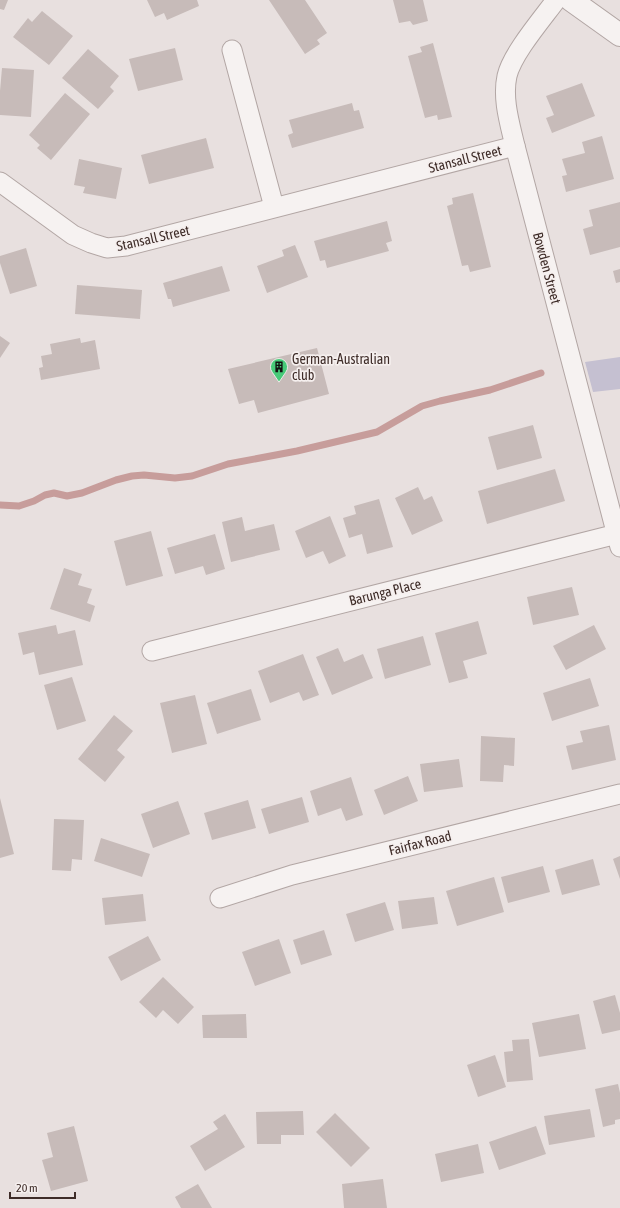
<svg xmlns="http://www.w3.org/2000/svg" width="620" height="1208" viewBox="0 0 620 1208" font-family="'Asap Condensed',sans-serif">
  <rect width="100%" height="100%" fill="#e8e0df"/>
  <polygon fill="#c5c0d1" points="620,357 620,389 593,392 585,362"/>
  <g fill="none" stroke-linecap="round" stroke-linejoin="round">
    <polyline stroke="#c79d9b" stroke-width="7" points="0,505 19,506 34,501 45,495 54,493 67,496 82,493 116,480 132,476 144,475 175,478 192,476 228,464 297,451 377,432 422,406 440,401 490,390 541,373"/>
  </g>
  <g fill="#c7bbb9">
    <polygon points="0,0 8,0 4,10 0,9"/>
    <polygon points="147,0 197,0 199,6 167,20 164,13 155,17"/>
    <polygon points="269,0 305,0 327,33 317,40 320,44 305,54"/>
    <polygon points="393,0 423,0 428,21 413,25 410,21 399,23"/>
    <polygon points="42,11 73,36 49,65 13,37 28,18 32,22"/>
    <polygon points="433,43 452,117 438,120 437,115 425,118 408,56 422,52 420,47"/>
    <polygon points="175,48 183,80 138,91 129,59"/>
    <polygon points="88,49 119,76 110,87 114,91 98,109 62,78"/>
    <polygon points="2,68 34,70 31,117 0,115 0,91"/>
    <polygon points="582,83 595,116 552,133 546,118 554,115 546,96"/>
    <polygon points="65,93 90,114 51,160 37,148 40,145 29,135"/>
    <polygon points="352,103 354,111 359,110 364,128 292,148 288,135 293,133 289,120"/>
    <polygon points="602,136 614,179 566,192 562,176 567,175 562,159 585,153 582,142"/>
    <polygon points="206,138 214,168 149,184 141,155"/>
    <polygon points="79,159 122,168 116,199 83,193 85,187 74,185"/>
    <polygon points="473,193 491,267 470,272 468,265 462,266 447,206 453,204 452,198"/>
    <polygon points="620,202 620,247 590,255 583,229 593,226 589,210"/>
    <polygon points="387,221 392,241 386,243 389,251 327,268 325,260 320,261 314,241"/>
    <polygon points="295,245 308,277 267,293 257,266 284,256 282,250"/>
    <polygon points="26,248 37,286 10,294 0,263 0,256"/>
    <polygon points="222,266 230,291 173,307 171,299 168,299 163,283"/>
    <polygon points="620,269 620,282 616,283 613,271"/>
    <polygon points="77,285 142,290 140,319 75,314"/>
    <polygon points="0,336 10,343 0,358"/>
    <polygon points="80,338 81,343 95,340 100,369 41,380 39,368 43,367 41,356 52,354 50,344"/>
    <polygon points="317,348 329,394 258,413 254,400 239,404 228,369"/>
    <polygon points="533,425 542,458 497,470 488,437"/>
    <polygon points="555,469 565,501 487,524 478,491"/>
    <polygon points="418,487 424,500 432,496 443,521 412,535 395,498"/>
    <polygon points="379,499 393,547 367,554 362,534 349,538 343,518 356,514 354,506"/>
    <polygon points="330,516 346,556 329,564 323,551 306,558 295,531"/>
    <polygon points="242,517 245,531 274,524 280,550 231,562 222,522"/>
    <polygon points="151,531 163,576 126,586 114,541"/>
    <polygon points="215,534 225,569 206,575 203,566 175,574 167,548"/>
    <polygon points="64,568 82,574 78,585 92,589 87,603 95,606 90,622 50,609"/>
    <polygon points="572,587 579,615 533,625 527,597"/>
    <polygon points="478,621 487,654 463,661 468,678 449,683 435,633"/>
    <polygon points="56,625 58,634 75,630 83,665 39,675 34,652 23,655 18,633"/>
    <polygon points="594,625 606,649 566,670 553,646"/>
    <polygon points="423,636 431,665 385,679 377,649"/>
    <polygon points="338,648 344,662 363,654 373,678 332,695 316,657"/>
    <polygon points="303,654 319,695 303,701 299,692 270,703 258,671"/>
    <polygon points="72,677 86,721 57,730 44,685"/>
    <polygon points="590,678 599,706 552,721 543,693"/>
    <polygon points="251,689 261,720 217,734 207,703"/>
    <polygon points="195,695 207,744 172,753 160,703"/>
    <polygon points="114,715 133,731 117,750 125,757 105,782 78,759"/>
    <polygon points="609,725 616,760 572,770 566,746 583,742 580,731"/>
    <polygon points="481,736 515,738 514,766 504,765 503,782 480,781"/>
    <polygon points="459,759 463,787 424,792 420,764"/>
    <polygon points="408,776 418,801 384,815 374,790"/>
    <polygon points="351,777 363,815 346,821 341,808 318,816 310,791"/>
    <polygon points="302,797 309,822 269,834 261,809"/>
    <polygon points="0,798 14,854 0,858"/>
    <polygon points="248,800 256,828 212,840 204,813"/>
    <polygon points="178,801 190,834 153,848 141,814"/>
    <polygon points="54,819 84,820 82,860 72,859 71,871 52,870"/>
    <polygon points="101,838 150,854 142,877 94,861"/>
    <polygon points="620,856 620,879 613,859"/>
    <polygon points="593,859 600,885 562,895 555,870"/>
    <polygon points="543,866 550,892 508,903 501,877"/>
    <polygon points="494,877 504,912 457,926 446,891"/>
    <polygon points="143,894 146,921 105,925 102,898"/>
    <polygon points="434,897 438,924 402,929 398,901"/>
    <polygon points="385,902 394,930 355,942 346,914"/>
    <polygon points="324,930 332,955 301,965 293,940"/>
    <polygon points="148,936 161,960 121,981 108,957"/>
    <polygon points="279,939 291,973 255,986 242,952"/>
    <polygon points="163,977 194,1007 178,1024 163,1010 156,1018 139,1002"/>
    <polygon points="615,995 620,1013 620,1030 602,1034 593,1001"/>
    <polygon points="246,1014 247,1038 203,1038 202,1015"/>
    <polygon points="579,1014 586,1049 539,1057 532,1023"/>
    <polygon points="529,1039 533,1080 507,1082 504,1052 513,1051 512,1040"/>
    <polygon points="495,1055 506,1087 478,1097 467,1065"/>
    <polygon points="618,1084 620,1093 620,1119 615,1120 615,1124 603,1127 595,1089"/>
    <polygon points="590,1109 595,1137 549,1145 544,1116"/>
    <polygon points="303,1111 304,1135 281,1135 281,1144 257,1144 256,1112"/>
    <polygon points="335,1113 370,1148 351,1167 316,1132"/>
    <polygon points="225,1114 245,1147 205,1171 190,1146 218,1129 213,1122"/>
    <polygon points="74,1126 88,1181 51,1191 42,1160 53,1157 47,1133"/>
    <polygon points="536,1126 546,1154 499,1170 489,1142"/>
    <polygon points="478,1144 484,1173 441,1182 435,1154"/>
    <polygon points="383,1179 387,1208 344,1208 342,1184"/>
    <polygon points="198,1184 212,1208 181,1208 175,1197"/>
  </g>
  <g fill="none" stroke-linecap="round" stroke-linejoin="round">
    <defs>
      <g id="minor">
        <path d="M556 0C542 19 512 54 507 76 502 99 510 124 515 146L620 547"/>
        <polyline points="232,50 274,207"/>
        <polyline points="0,182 73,235 91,243 107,248 126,246 515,146"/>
        <polyline points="152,651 617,534"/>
        <polyline points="220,898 292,875 620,794"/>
      </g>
      <polyline id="tertiary" points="571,0 620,35"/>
    </defs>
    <use href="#minor" stroke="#b2a6a4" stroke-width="21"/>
    <use href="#tertiary" stroke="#b2a6a4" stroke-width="24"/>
    <use href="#minor" stroke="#f6f2f1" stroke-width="19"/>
    <use href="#tertiary" stroke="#f6f2f1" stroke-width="22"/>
  </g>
  <defs>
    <symbol id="building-pin" viewBox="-11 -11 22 30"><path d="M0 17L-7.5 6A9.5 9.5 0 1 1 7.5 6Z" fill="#47ca79" stroke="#f5efee"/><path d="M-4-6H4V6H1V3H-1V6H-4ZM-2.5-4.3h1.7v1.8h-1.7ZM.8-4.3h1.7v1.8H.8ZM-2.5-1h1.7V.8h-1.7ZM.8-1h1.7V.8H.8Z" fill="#111"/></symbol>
  </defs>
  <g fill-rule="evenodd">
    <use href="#building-pin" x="269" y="357" width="20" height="27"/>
  </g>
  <g text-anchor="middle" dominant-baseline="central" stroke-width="3.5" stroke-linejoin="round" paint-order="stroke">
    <g font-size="14" fill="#3e2c28" stroke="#f5efee">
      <text transform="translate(465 159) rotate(-14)">Stansall Street</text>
      <text transform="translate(153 238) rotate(-13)">Stansall Street</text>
      <text transform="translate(547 268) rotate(75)">Bowden Street</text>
      <text transform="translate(385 592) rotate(-14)">Barunga Place</text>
      <text transform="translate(420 843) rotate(-14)">Fairfax Road</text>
    </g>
    <g font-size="14" fill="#3e2c28" stroke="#f5efee" text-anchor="start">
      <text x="292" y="359">German-Australian<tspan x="292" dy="16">club</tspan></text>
    </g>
  </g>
  <path d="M10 1192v6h65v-6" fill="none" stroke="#3e2c28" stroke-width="2"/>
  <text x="16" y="1192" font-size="12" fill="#3e2c28" stroke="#f5efee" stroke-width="3" paint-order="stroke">20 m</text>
</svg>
